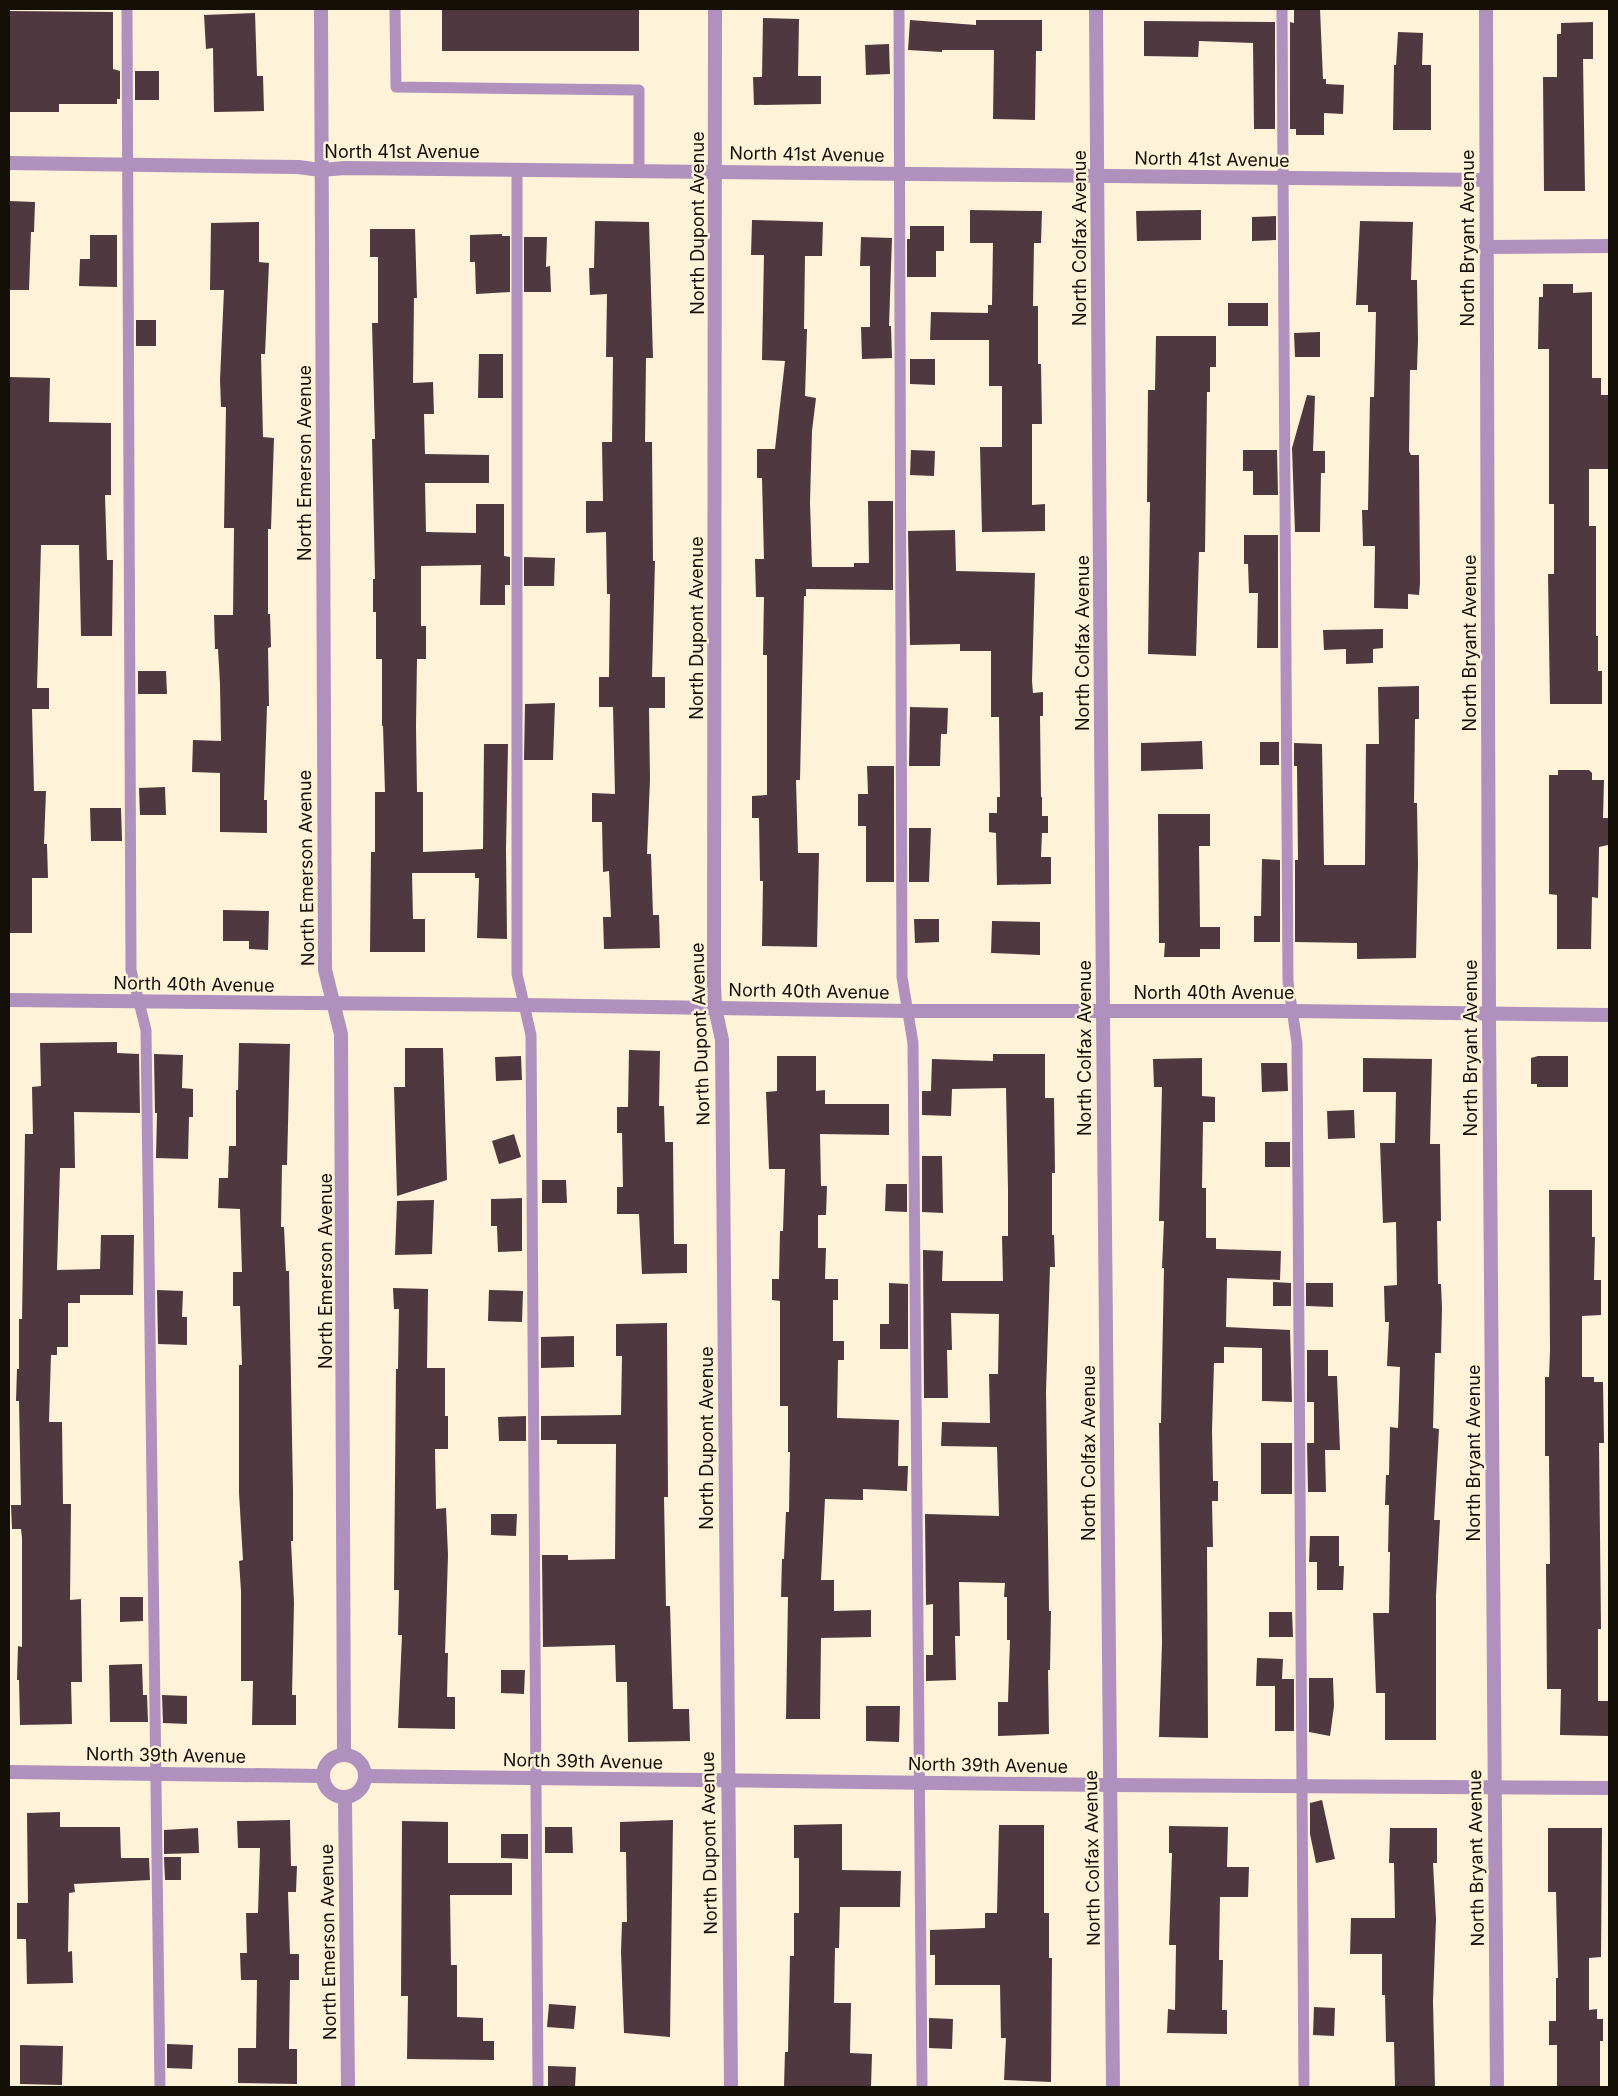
<svg xmlns="http://www.w3.org/2000/svg" width="1618" height="2096" viewBox="0 0 1618 2096" font-family="Inter,sans-serif">
  <rect width="100%" height="100%" fill="#fef2d8"/>
  <g fill="#503840">
    <rect x="442" y="9" width="197" height="42"/>
    <polygon points="1294,9 1320,9 1323,79 1326,79 1326,84 1344,85 1343,114 1324,113 1324,135 1296,135 1296,129 1290,129 1290,22 1294,23"/>
    <polygon points="9,11 113,12 113,69 120,71 120,99 117,99 117,104 59,104 59,112 9,112"/>
    <polygon points="255,13 257,76 263,76 264,111 214,112 213,48 206,49 204,15"/>
    <polygon points="763,18 799,19 798,76 821,76 821,104 754,105 753,77 762,77"/>
    <polygon points="910,20 976,25 976,20 1042,20 1042,51 1036,51 1035,120 993,119 994,50 942,50 942,52 908,50"/>
    <polygon points="1144,21 1275,22 1275,129 1254,129 1253,43 1199,41 1198,57 1144,56"/>
    <polygon points="1593,22 1593,59 1583,59 1585,191 1544,191 1543,77 1557,77 1557,34 1561,34 1561,23"/>
    <polygon points="1398,32 1423,33 1422,65 1431,65 1431,130 1393,130 1394,65 1396,65"/>
    <polygon points="889,44 890,74 866,75 865,45"/>
    <rect x="135" y="71" width="24" height="29"/>
    <polygon points="9,201 35,202 34,232 31,232 29,290 9,290"/>
    <polygon points="970,210 1042,211 1041,243 1034,243 1033,306 1038,306 1038,364 1041,364 1042,424 1032,424 1032,505 1045,504 1045,531 982,532 980,447 1002,447 1002,386 989,386 989,340 930,340 931,312 988,313 988,305 992,305 993,243 970,243"/>
    <polygon points="1201,210 1201,240 1137,241 1136,211"/>
    <polygon points="1276,216 1276,240 1252,241 1252,217"/>
    <polygon points="752,220 823,222 822,256 805,256 804,329 807,329 805,396 816,398 812,431 810,502 812,567 854,567 854,563 869,563 868,501 893,501 893,590 806,589 806,596 804,596 800,780 796,780 798,853 819,853 817,947 762,946 763,881 760,881 759,818 752,818 752,796 767,795 767,655 763,655 764,597 756,597 755,559 764,559 762,478 757,478 757,449 775,449 785,361 762,360 764,255 751,255"/>
    <polygon points="595,221 649,222 653,358 646,358 645,442 652,442 653,561 655,561 652,677 665,677 665,708 649,708 650,779 647,854 651,854 653,915 659,915 660,948 604,949 603,917 611,917 609,871 603,872 602,822 592,822 592,793 615,794 613,707 599,707 599,677 609,677 610,594 607,594 606,532 586,533 586,501 603,501 602,442 612,442 613,357 606,357 607,294 590,295 589,268 594,268"/>
    <polygon points="1360,221 1413,222 1411,280 1417,280 1418,340 1417,370 1410,370 1409,451 1411,455 1419,455 1420,583 1419,595 1408,594 1408,609 1374,608 1375,546 1363,546 1362,510 1368,510 1370,397 1374,397 1376,312 1368,312 1368,305 1356,305"/>
    <polygon points="259,222 259,262 269,263 265,354 261,354 263,437 274,438 271,529 268,529 268,614 270,614 271,647 268,648 269,706 267,706 264,800 267,800 267,833 220,832 220,773 192,772 193,740 221,741 220,684 218,649 215,649 214,615 233,615 234,528 224,528 226,407 221,407 220,380 224,290 210,290 211,223"/>
    <polygon points="910,226 944,226 944,251 936,251 936,277 907,277 907,239 910,239"/>
    <polygon points="370,229 415,229 417,298 414,298 413,383 433,382 434,414 424,414 425,454 489,455 489,483 425,483 426,532 476,533 476,504 504,504 504,556 510,557 510,585 505,585 505,605 480,605 481,565 421,566 421,626 426,626 426,659 417,659 416,726 417,792 423,792 423,852 483,849 484,744 508,744 506,849 507,939 477,938 479,878 475,878 475,873 412,873 413,919 425,919 425,952 370,952 371,852 375,852 375,792 385,792 383,726 382,726 382,659 376,659 376,612 373,612 373,579 375,579 372,439 375,439 372,323 378,323 378,257 370,257"/>
    <polygon points="502,234 502,236 510,236 510,292 476,294 475,262 470,262 470,235"/>
    <polygon points="90,235 117,235 117,287 79,286 80,259 90,259"/>
    <polygon points="524,237 547,237 546,267 550,266 551,292 524,292"/>
    <polygon points="861,237 892,238 889,326 891,326 892,358 862,359 861,327 870,327 870,266 860,266"/>
    <polygon points="1543,284 1573,284 1573,293 1592,292 1592,378 1601,378 1601,395 1609,395 1609,469 1589,469 1589,526 1596,526 1596,636 1598,636 1598,671 1602,671 1602,704 1550,704 1548,574 1554,574 1554,504 1549,504 1549,349 1538,349 1539,297 1543,297"/>
    <rect x="1228" y="303" width="40" height="23"/>
    <rect x="136" y="320" width="20" height="26"/>
    <polygon points="1320,332 1320,357 1295,357 1294,333"/>
    <polygon points="1156,336 1216,336 1216,367 1210,367 1210,392 1207,392 1205,552 1199,552 1196,656 1148,654 1150,502 1147,502 1148,390 1155,390"/>
    <polygon points="479,354 503,354 503,398 478,398"/>
    <polygon points="910,359 935,359 935,385 910,384"/>
    <polygon points="9,377 50,378 49,422 111,423 111,495 105,495 107,560 113,560 112,636 81,636 79,545 41,545 37,688 49,688 49,709 32,709 34,791 46,791 44,844 47,844 48,878 32,878 32,933 9,933"/>
    <polygon points="1307,395 1315,396 1313,451 1325,451 1325,473 1321,473 1320,532 1295,532 1292,448"/>
    <polygon points="911,450 935,451 934,476 910,475"/>
    <polygon points="1243,450 1277,450 1278,495 1253,495 1253,471 1243,471"/>
    <polygon points="955,530 956,571 1035,573 1032,681 1033,693 1043,692 1043,716 1040,716 1041,797 1042,797 1042,816 1048,816 1048,833 1042,833 1041,857 1051,857 1051,884 997,885 996,833 989,832 989,813 997,813 997,797 1000,797 999,717 991,717 991,651 960,651 960,644 910,645 908,531"/>
    <polygon points="1244,535 1278,535 1278,648 1257,648 1258,593 1249,593 1248,564 1244,564"/>
    <polygon points="524,557 555,558 554,586 524,586"/>
    <polygon points="1383,629 1383,648 1373,649 1373,663 1346,664 1346,649 1324,650 1323,630"/>
    <polygon points="138,671 166,671 167,694 138,694"/>
    <polygon points="1419,686 1419,719 1415,719 1414,803 1417,803 1418,864 1416,958 1357,959 1357,943 1295,942 1295,860 1298,860 1297,766 1294,766 1294,743 1322,744 1324,865 1365,865 1366,744 1379,744 1378,687"/>
    <polygon points="555,703 553,760 524,760 525,704"/>
    <polygon points="910,707 948,708 947,734 941,734 940,766 909,766"/>
    <polygon points="1202,741 1203,769 1141,771 1141,743"/>
    <rect x="1260" y="742" width="19" height="23"/>
    <polygon points="867,766 894,766 894,882 866,882 866,826 858,826 858,794 868,794"/>
    <polygon points="1558,770 1589,770 1592,773 1592,780 1604,780 1603,818 1608,818 1608,845 1599,847 1598,898 1592,897 1591,949 1557,949 1557,895 1549,894 1549,775 1558,775"/>
    <polygon points="165,787 166,815 140,815 139,788"/>
    <polygon points="90,808 121,808 122,841 91,841"/>
    <polygon points="1158,814 1210,814 1210,846 1199,846 1200,927 1220,927 1220,949 1200,949 1200,957 1164,957 1165,943 1159,943"/>
    <polygon points="909,828 931,828 929,882 909,882"/>
    <polygon points="1262,859 1280,860 1280,942 1254,942 1254,916 1261,916"/>
    <polygon points="223,910 269,911 268,950 249,949 249,941 223,941"/>
    <polygon points="914,919 939,919 939,942 915,943"/>
    <polygon points="992,921 1040,922 1040,955 991,953"/>
    <polygon points="117,1042 117,1053 139,1054 140,1113 74,1112 75,1168 60,1168 57,1270 100,1269 101,1235 134,1235 133,1295 80,1295 80,1303 68,1303 68,1347 57,1347 57,1355 51,1355 49,1422 62,1422 63,1504 71,1504 70,1600 81,1599 82,1682 71,1682 72,1724 20,1725 19,1680 17,1680 18,1646 22,1647 22,1538 21,1529 12,1529 11,1505 21,1505 19,1401 16,1401 17,1369 19,1369 19,1319 22,1319 25,1134 33,1134 32,1087 41,1086 40,1043"/>
    <polygon points="239,1043 290,1044 287,1165 282,1165 281,1227 284,1227 286,1271 289,1271 293,1492 293,1541 291,1541 294,1603 292,1695 296,1695 296,1725 252,1725 253,1681 241,1681 241,1591 239,1561 243,1560 239,1493 239,1365 242,1365 240,1306 233,1306 233,1272 242,1272 240,1209 218,1208 219,1178 228,1178 229,1146 236,1146 236,1090 238,1090"/>
    <polygon points="405,1048 443,1048 447,1180 397,1196 394,1087 405,1087"/>
    <polygon points="629,1050 660,1051 659,1106 664,1106 665,1142 673,1142 674,1244 687,1244 687,1273 642,1274 639,1214 617,1214 617,1187 623,1187 622,1133 617,1133 617,1107 628,1107"/>
    <polygon points="154,1054 183,1055 182,1088 193,1089 193,1117 189,1117 188,1159 156,1158 157,1113 155,1113"/>
    <polygon points="993,1054 1045,1054 1045,1098 1054,1098 1055,1173 1052,1173 1052,1235 1054,1235 1055,1267 1050,1267 1046,1392 1049,1611 1051,1611 1050,1670 1048,1670 1049,1734 998,1736 998,1702 1008,1702 1010,1640 1007,1640 1007,1597 1004,1597 1005,1583 959,1582 960,1636 955,1636 956,1680 926,1681 926,1655 933,1655 933,1604 926,1605 925,1514 999,1516 997,1447 941,1446 942,1422 990,1423 989,1374 998,1374 999,1314 951,1313 952,1350 947,1350 948,1398 924,1398 923,1250 943,1251 942,1281 1003,1281 1002,1236 1008,1236 1008,1189 1006,1088 952,1089 951,1116 922,1115 922,1091 931,1091 932,1059 993,1061"/>
    <polygon points="521,1056 522,1080 496,1081 495,1057"/>
    <polygon points="777,1056 816,1056 816,1091 825,1090 825,1104 889,1104 889,1135 820,1134 821,1186 827,1186 826,1215 818,1215 818,1248 826,1248 825,1279 838,1279 838,1300 833,1300 833,1341 844,1341 844,1360 838,1360 837,1418 899,1420 898,1466 908,1466 907,1491 863,1489 863,1500 825,1499 821,1580 834,1580 834,1611 871,1610 871,1637 821,1638 820,1719 786,1719 788,1597 781,1597 782,1559 784,1559 786,1512 789,1512 790,1452 788,1452 788,1406 780,1406 780,1301 772,1300 772,1279 779,1279 780,1231 783,1231 785,1169 769,1169 766,1092 777,1091"/>
    <polygon points="1538,1056 1568,1056 1568,1087 1537,1087 1537,1084 1531,1084 1531,1058"/>
    <polygon points="1202,1058 1202,1096 1215,1097 1215,1122 1203,1122 1202,1188 1206,1188 1206,1238 1216,1238 1216,1249 1281,1251 1280,1280 1227,1278 1226,1327 1290,1330 1292,1402 1262,1401 1262,1348 1224,1347 1224,1363 1214,1363 1212,1430 1213,1481 1218,1481 1218,1501 1212,1501 1213,1547 1207,1547 1208,1738 1159,1737 1162,1643 1159,1423 1161,1423 1164,1268 1162,1268 1164,1221 1159,1221 1162,1087 1154,1087 1153,1059"/>
    <polygon points="1363,1058 1432,1059 1430,1144 1440,1144 1441,1221 1437,1221 1438,1284 1441,1284 1442,1308 1441,1353 1435,1353 1433,1428 1439,1429 1434,1520 1440,1520 1436,1596 1436,1740 1385,1740 1385,1693 1376,1693 1373,1613 1389,1613 1390,1552 1388,1552 1389,1505 1385,1505 1386,1475 1389,1475 1390,1427 1398,1428 1400,1367 1387,1366 1389,1322 1385,1322 1384,1286 1397,1285 1396,1222 1383,1223 1380,1143 1395,1143 1396,1092 1363,1092"/>
    <polygon points="1261,1063 1287,1063 1288,1091 1262,1092"/>
    <polygon points="1354,1110 1355,1138 1328,1139 1327,1111"/>
    <polygon points="514,1134 521,1157 499,1164 492,1141"/>
    <rect x="1265" y="1142" width="25" height="25"/>
    <polygon points="922,1156 942,1156 943,1213 922,1212"/>
    <polygon points="542,1180 566,1180 567,1203 542,1203"/>
    <polygon points="886,1184 907,1184 907,1212 885,1211"/>
    <polygon points="1549,1190 1592,1190 1592,1237 1595,1237 1594,1280 1601,1280 1601,1315 1582,1316 1582,1377 1594,1377 1594,1382 1603,1382 1604,1443 1599,1443 1601,1629 1598,1629 1598,1701 1609,1701 1609,1736 1560,1735 1561,1689 1547,1689 1546,1564 1550,1564 1549,1456 1545,1456 1545,1377 1549,1377 1550,1350"/>
    <polygon points="522,1198 522,1251 498,1252 497,1226 491,1226 491,1199"/>
    <polygon points="434,1200 432,1254 395,1255 397,1201"/>
    <polygon points="1273,1282 1291,1283 1291,1306 1273,1306"/>
    <polygon points="889,1283 908,1284 908,1349 880,1349 880,1324 889,1324"/>
    <polygon points="1306,1283 1333,1283 1333,1307 1306,1306"/>
    <polygon points="393,1288 428,1289 427,1368 445,1368 445,1416 448,1416 448,1449 435,1449 436,1509 446,1508 448,1555 445,1653 448,1653 447,1697 455,1697 455,1729 398,1728 402,1635 398,1635 399,1590 394,1590 396,1369 398,1369 399,1309 394,1309"/>
    <polygon points="157,1290 183,1291 182,1317 187,1317 187,1345 158,1344"/>
    <polygon points="489,1290 523,1291 522,1322 488,1321"/>
    <polygon points="667,1323 668,1497 664,1497 666,1606 670,1606 673,1709 689,1709 690,1741 628,1742 627,1682 616,1682 615,1645 543,1647 542,1555 568,1555 568,1560 615,1559 616,1444 557,1444 557,1440 541,1440 541,1416 621,1415 622,1356 616,1356 616,1324"/>
    <polygon points="574,1336 574,1367 541,1368 541,1337"/>
    <polygon points="1307,1350 1328,1350 1328,1376 1337,1376 1340,1450 1325,1450 1326,1492 1308,1492 1307,1443 1314,1443 1314,1402 1307,1402"/>
    <polygon points="526,1416 526,1441 499,1441 498,1417"/>
    <rect x="1261" y="1443" width="31" height="51"/>
    <polygon points="491,1514 517,1514 516,1536 491,1535"/>
    <polygon points="1310,1536 1339,1536 1339,1566 1344,1566 1343,1590 1317,1590 1317,1562 1309,1562"/>
    <polygon points="120,1597 143,1597 143,1621 120,1622"/>
    <polygon points="1269,1612 1292,1612 1293,1637 1269,1637"/>
    <polygon points="1257,1658 1283,1659 1282,1679 1294,1679 1294,1731 1275,1731 1275,1686 1256,1686"/>
    <polygon points="142,1664 143,1695 147,1695 148,1722 110,1722 109,1665"/>
    <polygon points="501,1670 525,1670 524,1694 501,1693"/>
    <polygon points="1309,1678 1333,1678 1334,1706 1330,1736 1309,1732"/>
    <polygon points="162,1695 187,1696 187,1724 163,1723"/>
    <polygon points="866,1706 900,1706 899,1742 866,1741"/>
    <polygon points="1322,1800 1335,1859 1316,1863 1310,1834 1310,1803"/>
    <polygon points="60,1812 60,1827 120,1827 121,1858 149,1858 150,1880 74,1884 75,1892 69,1893 68,1952 72,1951 73,1983 27,1984 26,1939 17,1939 17,1903 28,1903 27,1813"/>
    <polygon points="290,1820 291,1866 297,1866 296,1892 288,1892 290,1954 299,1954 299,1980 290,1980 289,2049 297,2049 297,2084 238,2083 238,2048 256,2048 257,1980 241,1980 240,1953 247,1953 246,1913 258,1913 260,1848 238,1848 237,1821"/>
    <polygon points="673,1820 670,2037 624,2033 621,1952 622,1922 627,1922 626,1852 620,1852 620,1822"/>
    <polygon points="402,1821 448,1822 448,1863 512,1863 512,1895 450,1895 451,1965 457,1965 457,2017 483,2018 483,2041 494,2041 494,2060 407,2059 408,1996 401,1996"/>
    <polygon points="842,1824 842,1870 901,1871 900,1907 840,1907 839,1948 835,1948 834,2003 851,2003 850,2053 872,2054 871,2087 784,2086 785,2052 788,2052 790,1956 794,1956 794,1913 799,1913 799,1858 794,1858 794,1825"/>
    <polygon points="999,1825 1044,1825 1044,1913 1049,1913 1049,1958 1052,1958 1051,2082 1004,2080 1006,2038 1001,2038 1000,1985 935,1985 935,1955 930,1955 930,1930 985,1928 985,1913 997,1913"/>
    <polygon points="1169,1826 1228,1827 1227,1867 1249,1867 1248,1897 1220,1897 1219,1960 1223,1960 1222,2010 1227,2010 1227,2034 1167,2033 1168,2009 1175,2010 1176,1945 1169,1945 1172,1853 1169,1853"/>
    <polygon points="545,1827 572,1827 573,1853 545,1853"/>
    <polygon points="198,1828 199,1853 164,1854 164,1830"/>
    <polygon points="1390,1828 1437,1828 1437,1863 1433,1863 1436,1919 1433,2001 1435,2087 1395,2087 1394,2042 1386,2042 1385,1995 1382,1995 1382,1954 1350,1954 1351,1918 1395,1918 1394,1863 1389,1863"/>
    <polygon points="1548,1828 1602,1828 1601,1957 1589,1958 1589,2010 1597,2009 1597,2019 1603,2019 1603,2041 1600,2041 1600,2087 1557,2087 1557,2045 1549,2045 1549,2021 1556,2021 1556,1978 1558,1978 1556,1892 1548,1892"/>
    <polygon points="501,1834 528,1834 528,1859 501,1858"/>
    <polygon points="164,1857 181,1857 181,1880 165,1880"/>
    <polygon points="549,2004 576,2006 574,2029 547,2027"/>
    <polygon points="1314,2007 1335,2008 1334,2036 1313,2035"/>
    <polygon points="929,2018 953,2019 952,2049 929,2048"/>
    <polygon points="167,2044 193,2045 192,2069 167,2068"/>
    <polygon points="20,2045 63,2046 62,2085 20,2084"/>
    <polygon points="548,2066 576,2067 575,2087 548,2087"/>
  </g>
  <g fill="none" stroke-linecap="round" stroke-linejoin="round">
    <g stroke="#b091be" stroke-width="11">
      <polyline points="127,9 131,970 146,1030 160,2087"/>
      <polyline points="395,9 396,87 639,90 639,171"/>
      <polyline points="899,9 902,977 913,1043 922,2087"/>
      <polyline points="1282,9 1288,982 1297,1043 1304,2087"/>
      <polyline points="517,170 517,974 531,1035 538,2087"/>
    </g>
    <g stroke="#b091be" stroke-width="14">
      <polyline points="321,9 325,970 341,1034 344,1755"/>
      <polyline points="715,9 714,984 715,1008 722,1040 731,2087"/>
      <polyline points="1096,9 1103,1011 1113,2087"/>
      <polyline points="1486,9 1489,1014 1497,2087"/>
      <polyline points="9,163 298,167 321,170 345,168 1486,180"/>
      <polyline points="1486,247 1609,246"/>
      <polyline points="9,1000 524,1005 907,1011 1292,1011 1609,1015"/>
      <circle cx="344" cy="1776" r="21"/>
      <polyline points="9,1772 323,1776"/>
      <polyline points="365,1776 1109,1785 1609,1788"/>
      <polyline points="345,1797 348,2087"/>
    </g>
  </g>
  <g text-anchor="middle" dominant-baseline="central" stroke-width="5" stroke-linejoin="round" paint-order="stroke">
    <g font-size="18" fill="#141008" stroke="#fef2d8">
      <text x="402" y="151">North 41st Avenue</text>
      <text transform="translate(807 154) rotate(1)">North 41st Avenue</text>
      <text transform="translate(1212 159) rotate(1)">North 41st Avenue</text>
      <text transform="translate(697 223) rotate(-90)">North Dupont Avenue</text>
      <text transform="translate(1079 238) rotate(-90)">North Colfax Avenue</text>
      <text transform="translate(1467 238) rotate(-90)">North Bryant Avenue</text>
      <text transform="translate(304 463) rotate(-90)">North Emerson Avenue</text>
      <text transform="translate(696 628) rotate(-90)">North Dupont Avenue</text>
      <text transform="translate(1082 643) rotate(-90)">North Colfax Avenue</text>
      <text transform="translate(1469 643) rotate(-90)">North Bryant Avenue</text>
      <text transform="translate(306 868) rotate(-91)">North Emerson Avenue</text>
      <text transform="translate(194 984) rotate(1)">North 40th Avenue</text>
      <text transform="translate(809 991) rotate(1)">North 40th Avenue</text>
      <text x="1214" y="992">North 40th Avenue</text>
      <text transform="translate(700 1034) rotate(-92)">North Dupont Avenue</text>
      <text transform="translate(1084 1048) rotate(-90)">North Colfax Avenue</text>
      <text transform="translate(1470 1048) rotate(-90)">North Bryant Avenue</text>
      <text transform="translate(325 1271) rotate(-90)">North Emerson Avenue</text>
      <text transform="translate(706 1438) rotate(-90)">North Dupont Avenue</text>
      <text transform="translate(1088 1453) rotate(-90)">North Colfax Avenue</text>
      <text transform="translate(1473 1453) rotate(-90)">North Bryant Avenue</text>
      <text transform="translate(166 1755) rotate(1)">North 39th Avenue</text>
      <text transform="translate(583 1761) rotate(1)">North 39th Avenue</text>
      <text transform="translate(988 1765) rotate(1)">North 39th Avenue</text>
      <text transform="translate(709 1843) rotate(-91)">North Dupont Avenue</text>
      <text transform="translate(1092 1858) rotate(-91)">North Colfax Avenue</text>
      <text transform="translate(1476 1858) rotate(-91)">North Bryant Avenue</text>
      <text transform="translate(328 1942) rotate(-91)">North Emerson Avenue</text>
    </g>
  </g>
  <rect width="1618" height="2096" fill="none" stroke="#141008" stroke-width="20"/>
</svg>
